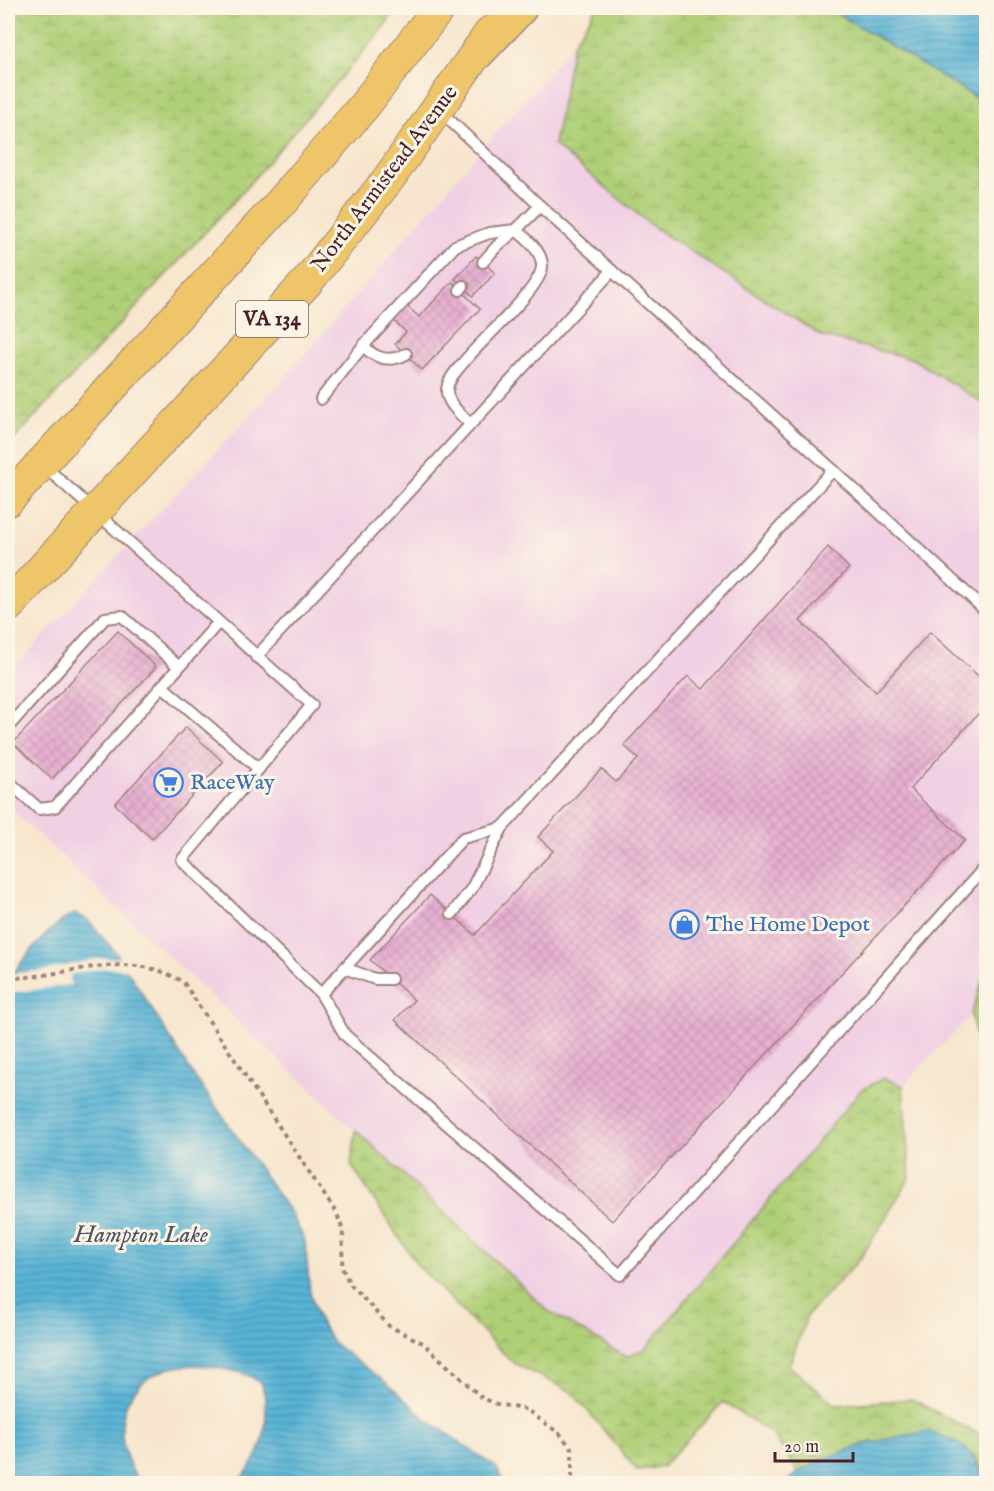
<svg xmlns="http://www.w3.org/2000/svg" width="994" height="1491" viewBox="0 0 994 1491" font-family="'IM FELL English',serif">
  <defs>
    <pattern id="wetland-marsh" width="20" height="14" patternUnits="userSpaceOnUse" patternTransform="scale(1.5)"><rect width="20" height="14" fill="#afcf77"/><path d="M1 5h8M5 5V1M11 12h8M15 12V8" fill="none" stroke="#98b167"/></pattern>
    <pattern id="water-rules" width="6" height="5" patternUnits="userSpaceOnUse" patternTransform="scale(1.5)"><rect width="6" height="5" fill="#58b4d6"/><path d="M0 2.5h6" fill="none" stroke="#4b92ae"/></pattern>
    <pattern id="building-cross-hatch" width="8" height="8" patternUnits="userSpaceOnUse" patternTransform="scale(1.5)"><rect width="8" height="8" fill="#e7b0d2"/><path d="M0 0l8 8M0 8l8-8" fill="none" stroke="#c897b4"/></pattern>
  </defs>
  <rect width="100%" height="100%" fill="#fcf5e5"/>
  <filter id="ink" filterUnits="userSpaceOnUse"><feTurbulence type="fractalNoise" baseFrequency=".0167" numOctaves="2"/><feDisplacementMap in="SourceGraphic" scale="12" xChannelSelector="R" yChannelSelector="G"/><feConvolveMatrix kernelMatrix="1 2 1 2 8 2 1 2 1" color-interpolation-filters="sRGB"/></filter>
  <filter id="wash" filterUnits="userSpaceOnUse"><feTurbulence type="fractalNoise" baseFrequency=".008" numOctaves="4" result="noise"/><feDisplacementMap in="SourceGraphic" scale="24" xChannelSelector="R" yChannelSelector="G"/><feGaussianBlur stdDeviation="1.35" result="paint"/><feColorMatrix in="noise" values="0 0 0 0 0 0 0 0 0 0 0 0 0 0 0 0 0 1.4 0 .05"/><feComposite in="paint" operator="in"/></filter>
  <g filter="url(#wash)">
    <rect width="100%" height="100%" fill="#f7e6cd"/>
    <polygon fill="#f1d0e4" points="573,44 554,145 652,226 821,336 913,359 986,405 986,970 971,1015 903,1086 884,1078 645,1349 626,1357 548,1311 8,806 8,674 283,380"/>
    <g fill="url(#wetland-marsh)" stroke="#7c7751" stroke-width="1.5">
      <polygon points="8,8 397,8 381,31 238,197 8,446"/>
      <polygon points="596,8 829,8 986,104 986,405 913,359 821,336 652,226 554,145 573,44"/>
      <polygon points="986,970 986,1079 971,1015"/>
      <polygon points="884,1078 903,1086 910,1178 860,1259 808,1314 789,1366 836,1405 912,1399 986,1438 986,1483 976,1457 872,1441 798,1472 772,1433 723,1402 662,1467 637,1470 572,1392 513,1363 418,1266 351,1165 356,1130 548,1311 626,1357 645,1349 861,1090"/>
    </g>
    <g fill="url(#water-rules)" stroke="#516a80" stroke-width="1.5">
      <polygon points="829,8 986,8 986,104"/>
      <path d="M75 914 87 919 117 954 194 1076 291 1213 305 1241 310 1292 319 1320 333 1343 387 1383 425 1418 497 1468 504 1483H235C265 1459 271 1421 262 1384 250 1374 238 1372 224 1369 143 1349 93 1412 140 1483H8V982C21 961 52 922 75 914Z"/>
      <path d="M928 1431C965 1445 972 1447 986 1483H784C824 1451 879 1440 928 1431Z"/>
    </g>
    <polygon fill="#f7e6cd" points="101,958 123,958 131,970 107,968 82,972 70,975 71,985 9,993 8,977 10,973 46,970"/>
    <g id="blocks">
      <g fill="url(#building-cross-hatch)">
        <polygon points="476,256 495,273 473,296 455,279"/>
        <polygon points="452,282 480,309 422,370 395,344 406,332 394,321 407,306 419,317"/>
        <polygon points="828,547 849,568 800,621 876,692 930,632 986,683 986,705 910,789 965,840 612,1221 395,1020 414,1000 370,960 430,895 475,935 553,851 538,837 601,769 616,782 638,759 624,745 688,676 703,689"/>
        <polygon points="118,631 156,667 52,779 13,743"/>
        <polygon points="186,727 223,762 152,839 115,804"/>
      </g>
    </g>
  </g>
  <g filter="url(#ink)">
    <use href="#blocks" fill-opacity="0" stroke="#a0827c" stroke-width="1.5"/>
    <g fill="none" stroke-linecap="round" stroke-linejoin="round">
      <defs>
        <g id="service">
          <polyline points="460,290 463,286"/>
          <path d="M363 346C376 359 389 363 406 354"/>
          <polyline points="321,399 363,346 455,246 489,233 516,230 540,206"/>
          <path d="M470 424C462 415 447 404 447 391 447 380 457 370 463 363 479 342 540 290 542 267 543 252 527 239 516 230L497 246 483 262"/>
          <polyline points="44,466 312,705 182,860 321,994 463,838 502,828 833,470 540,206 439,110"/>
          <polyline points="833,470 986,611"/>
          <polyline points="256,657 612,271"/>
          <polyline points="162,686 259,769"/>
          <polyline points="8,727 105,618 122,616 179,667"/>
          <polyline points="8,781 39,809 55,807 218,623"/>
          <polyline points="452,914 472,888 502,828"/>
          <polyline points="344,968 375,979 391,979"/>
          <polyline points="321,994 345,1035 620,1275 986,866"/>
        </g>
        <g id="primary">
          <polyline points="8,500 277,207 364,106 439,8"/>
          <polyline points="8,606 307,282 389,178 491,32"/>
        </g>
        <polyline id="motorway" points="477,53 520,8"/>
      </defs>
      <use href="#service" stroke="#a0827c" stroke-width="14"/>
      <use href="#primary" stroke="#a0827c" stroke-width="34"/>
      <use href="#motorway" stroke="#a0827c" stroke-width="36"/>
      <path stroke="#a0827c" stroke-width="4" stroke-dasharray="4.5 4.5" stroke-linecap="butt" d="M8 978C67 978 129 946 184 983L337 1214 343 1231 342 1268 350 1284 389 1326 423 1343 482 1398 497 1404 527 1410 560 1434 572 1449V1484"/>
      <use href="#service" stroke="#fff" stroke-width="10"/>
      <use href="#primary" stroke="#eec569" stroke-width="32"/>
      <use href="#motorway" stroke="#eec569" stroke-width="33"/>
    </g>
  </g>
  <defs>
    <symbol id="supermarket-ring" viewBox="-11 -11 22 22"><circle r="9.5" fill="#fcf5e5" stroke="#3f7fe0" stroke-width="1.5"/><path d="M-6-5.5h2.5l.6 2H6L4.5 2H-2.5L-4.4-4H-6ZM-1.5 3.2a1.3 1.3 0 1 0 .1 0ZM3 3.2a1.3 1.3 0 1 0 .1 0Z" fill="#3f7fe0"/></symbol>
    <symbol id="shop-ring" viewBox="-11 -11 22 22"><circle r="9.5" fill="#fcf5e5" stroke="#3f7fe0" stroke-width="1.5"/><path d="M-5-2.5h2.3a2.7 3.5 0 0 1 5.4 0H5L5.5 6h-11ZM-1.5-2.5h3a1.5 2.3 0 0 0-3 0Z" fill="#3f7fe0"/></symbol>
  </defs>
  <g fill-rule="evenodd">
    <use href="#supermarket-ring" x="152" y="766" width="33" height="33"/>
    <use href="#shop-ring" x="668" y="908" width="33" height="33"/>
  </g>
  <g text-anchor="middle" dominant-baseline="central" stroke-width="6" stroke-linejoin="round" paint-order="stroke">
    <rect fill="#fcf5e5" stroke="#7f5f63" stroke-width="1.5" x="236" y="301" width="72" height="36" rx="4.5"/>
    <g font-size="21" font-weight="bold" fill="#4a1f2b">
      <text x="272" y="319">VA 134</text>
    </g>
    <g font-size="22" fill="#4a1f2b" stroke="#fcf5e5">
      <text transform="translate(385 179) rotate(-53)">North Armistead Avenue</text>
    </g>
    <g font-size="22" fill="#366cbe" stroke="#fcf5e5" text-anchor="start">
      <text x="190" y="783">RaceWay</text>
      <text x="706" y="925">The Home Depot</text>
    </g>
    <g font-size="24" font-style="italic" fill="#4f5367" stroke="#fcf5e5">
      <text x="141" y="1235">Hampton Lake</text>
    </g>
  </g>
  <rect width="994" height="1491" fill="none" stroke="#fcf5e5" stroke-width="30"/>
  <path d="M775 1452v9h78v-9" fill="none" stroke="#4a1f2b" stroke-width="3"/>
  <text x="784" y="1452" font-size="18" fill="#4a1f2b" stroke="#fcf5e5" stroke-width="4.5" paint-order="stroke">20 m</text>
</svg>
